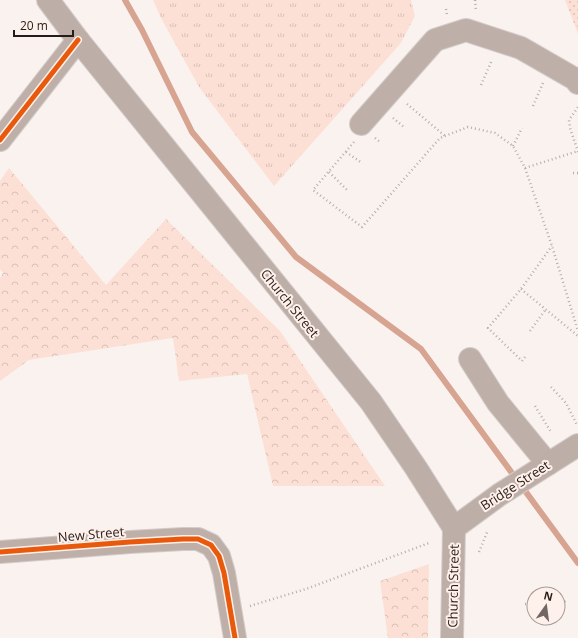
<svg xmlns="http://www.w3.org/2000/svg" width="578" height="638" viewBox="0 0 578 638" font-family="'Open Sans',sans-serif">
  <defs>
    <pattern id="grass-tufts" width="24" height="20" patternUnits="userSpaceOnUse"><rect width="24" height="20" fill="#fde0d5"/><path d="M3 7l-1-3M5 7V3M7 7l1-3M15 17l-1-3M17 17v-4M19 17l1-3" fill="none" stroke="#d9c0b6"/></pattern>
    <pattern id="forest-crowns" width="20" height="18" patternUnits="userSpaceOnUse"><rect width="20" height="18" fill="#fde0d5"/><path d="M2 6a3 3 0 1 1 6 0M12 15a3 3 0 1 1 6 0" fill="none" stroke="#d9c0b6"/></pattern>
    <pattern id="park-dots" width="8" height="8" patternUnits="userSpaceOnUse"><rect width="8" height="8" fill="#fde0d5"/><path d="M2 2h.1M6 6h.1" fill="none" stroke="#d9c0b6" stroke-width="1.8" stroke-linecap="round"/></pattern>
  </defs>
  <rect width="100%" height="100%" fill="#faf2ef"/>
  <polygon fill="url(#grass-tufts)" points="153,0 411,0 415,16 401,43 274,186 199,87 161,18"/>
  <g fill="url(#forest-crowns)">
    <polygon points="9,168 106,285 166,219 280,331 385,486 273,486 247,374 179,381 173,338 29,360 0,381 0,278 3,273 0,269 0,181"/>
    <polygon points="429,564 428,638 388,638 380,581"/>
  </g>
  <polygon fill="url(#park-dots)" points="565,0 578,0 578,34"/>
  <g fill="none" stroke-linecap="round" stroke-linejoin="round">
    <polyline stroke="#d6a490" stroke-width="6" points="125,0 142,30 192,132 296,257 421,349 578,563"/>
    <defs>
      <g id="minor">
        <polyline points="361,124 435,40 466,30 521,48 575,79 578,83"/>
        <polyline points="0,140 78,40"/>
        <polyline points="470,359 498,403 548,464"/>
        <polyline points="0,552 130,542 183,539 198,539 211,545 219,556 224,573 235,638"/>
      </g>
      <g id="major">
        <polyline points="48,0 78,40 371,402 416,468 454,528 452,638"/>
        <polyline points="454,528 499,495 578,445"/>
      </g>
    </defs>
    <use href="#minor" stroke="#d3ccc9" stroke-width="24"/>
    <use href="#major" stroke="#d3ccc9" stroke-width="24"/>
    <g stroke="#b9ada8" stroke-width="2.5" stroke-dasharray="1 3" stroke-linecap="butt">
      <polyline points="475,0 476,11"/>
      <polyline points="446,9 447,15"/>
      <polyline points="481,85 492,60"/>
      <polyline points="407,104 445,136"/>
      <polyline points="533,106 543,83"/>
      <polyline points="393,118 404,127"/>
      <polyline points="375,138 380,142"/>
      <polyline points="354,142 313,190 362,227 440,138 468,127 495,133 513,146 525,168 552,246 578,331"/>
      <polyline points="513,146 522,128"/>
      <polyline points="346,152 362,163"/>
      <polyline points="578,152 570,128 569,120 578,107"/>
      <polyline points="525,168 578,151"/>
      <polyline points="329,172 347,190"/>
      <polyline points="573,173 578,173"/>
      <polyline points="521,289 578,336"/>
      <polyline points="530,331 546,309"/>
      <polyline points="525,357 522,361 488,328 521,289 552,246"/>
      <polyline points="551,387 566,403 577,425"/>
      <polyline points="535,406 551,432"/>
      <polyline points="479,552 488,530"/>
      <polyline points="525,604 534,604"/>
      <polyline points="250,606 306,589 429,543"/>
      <polyline points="558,606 567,600"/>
    </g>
    <use href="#minor" stroke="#beafa9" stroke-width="22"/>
    <use href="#major" stroke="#beaea8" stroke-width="22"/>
    <defs>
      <g id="cycleway">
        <polyline points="0,140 78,40"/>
        <polyline points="0,552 130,542 183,539 198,539 211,545 219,556 224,573 235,638"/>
      </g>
    </defs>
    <use href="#cycleway" stroke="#fef0eb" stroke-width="8"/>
    <use href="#cycleway" stroke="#e8590c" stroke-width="5"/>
  </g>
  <g text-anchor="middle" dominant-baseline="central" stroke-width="4" stroke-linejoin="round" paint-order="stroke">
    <g font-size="13" fill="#281c17" stroke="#fef0eb">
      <text transform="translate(290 303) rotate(51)">Church Street</text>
      <text transform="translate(515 485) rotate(-33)">Bridge Street</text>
      <text transform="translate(91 534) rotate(-5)">New Street</text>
      <text transform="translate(453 586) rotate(-89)">Church Street</text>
    </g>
  </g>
  <g transform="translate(546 606) rotate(14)"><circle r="19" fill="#fef0eb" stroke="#a89b96"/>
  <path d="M0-3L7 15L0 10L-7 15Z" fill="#726763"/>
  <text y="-6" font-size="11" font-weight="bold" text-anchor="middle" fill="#281c17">N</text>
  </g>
  <path d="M14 30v6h59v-6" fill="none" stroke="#281c17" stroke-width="2"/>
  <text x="20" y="30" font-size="12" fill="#281c17" stroke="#fef0eb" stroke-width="3" paint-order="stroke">20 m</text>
</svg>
